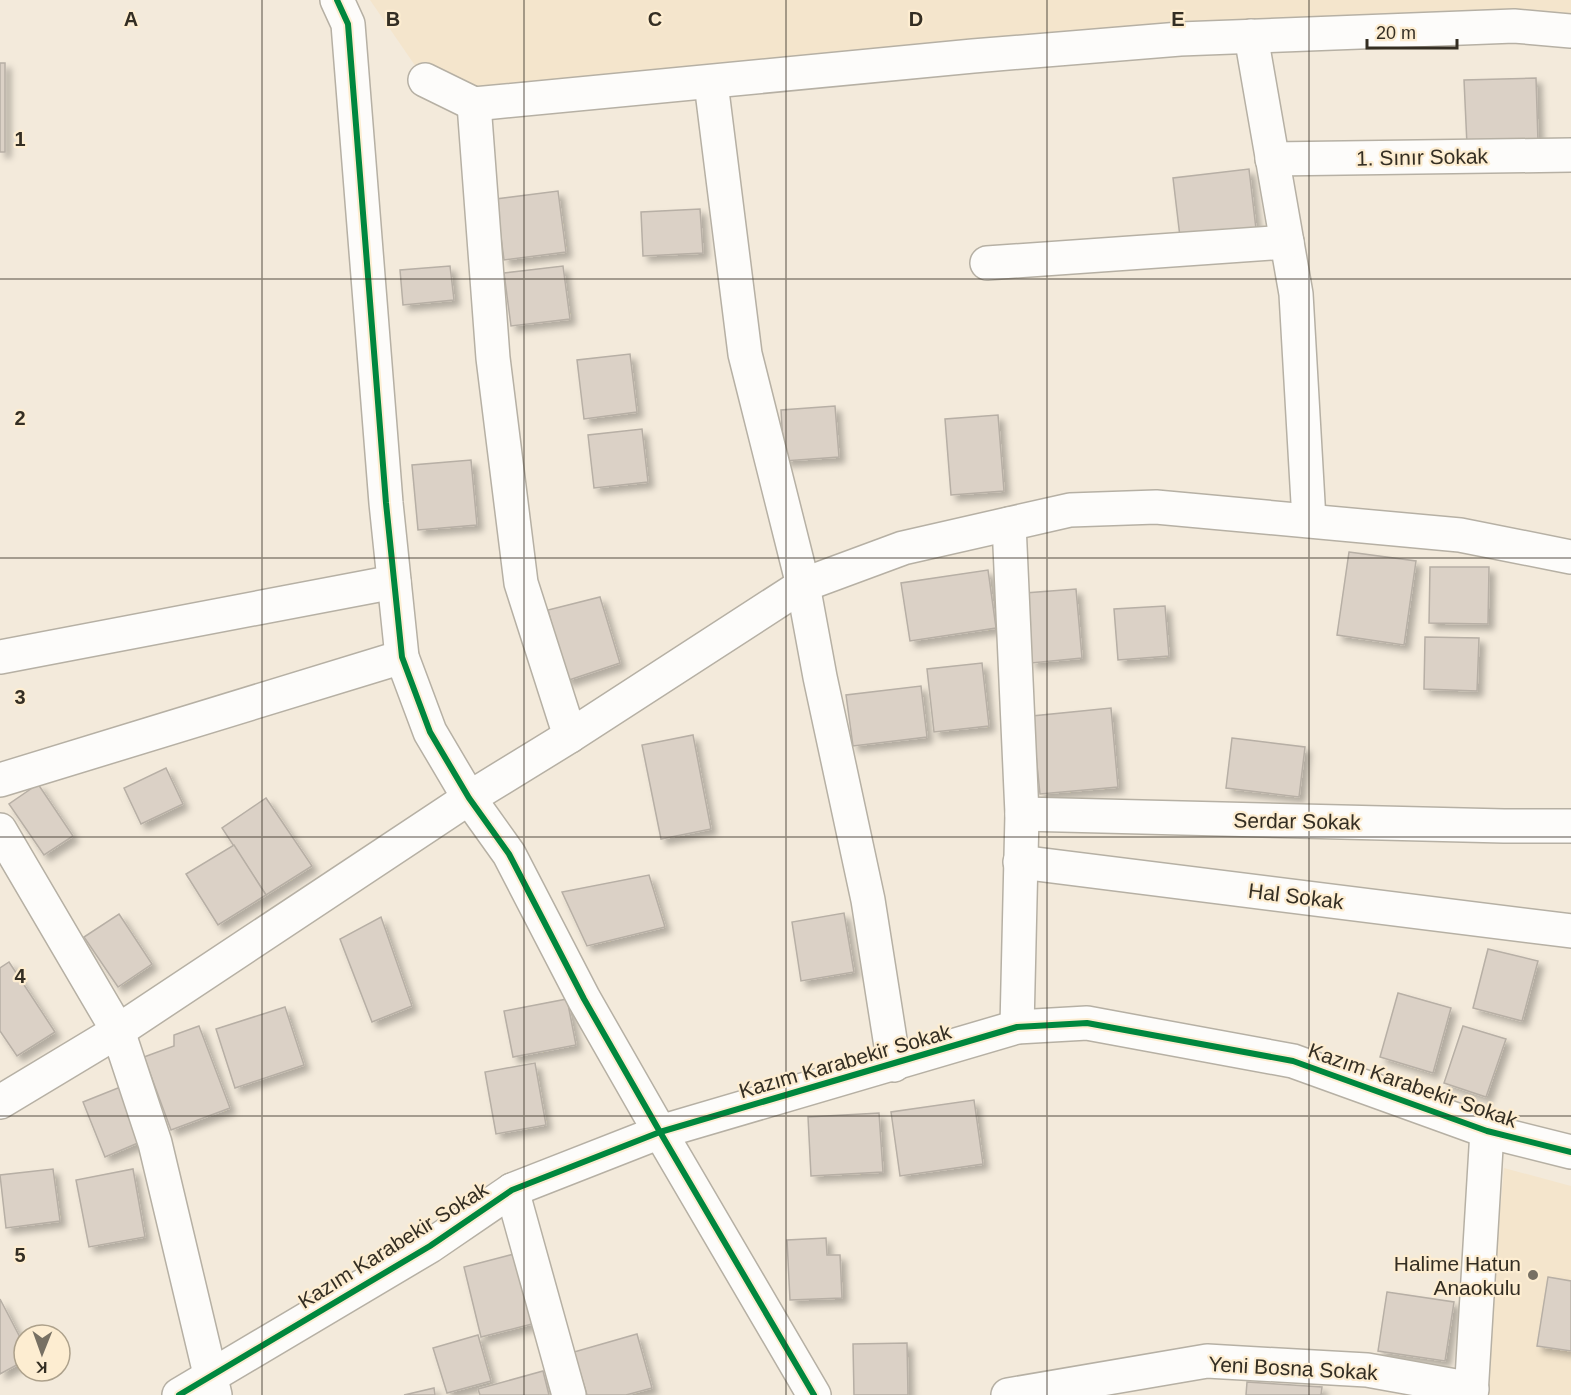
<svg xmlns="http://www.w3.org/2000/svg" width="1571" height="1395" viewBox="0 0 1571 1395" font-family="Arial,sans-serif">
  <defs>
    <filter id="shadow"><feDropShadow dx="5.5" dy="5.5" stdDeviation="3" flood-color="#0004"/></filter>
  </defs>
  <rect width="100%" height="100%" fill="#f3eadb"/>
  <g fill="#f4e5cc">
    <polygon points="370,0 1571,0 1571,27 474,104 425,80"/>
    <polygon points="1504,1168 1571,1186 1571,1395 1483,1395"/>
  </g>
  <g fill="#dbd1c6" stroke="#b7afa5" stroke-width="1.5" filter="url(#shadow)">
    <rect x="0" y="63" width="5" height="89"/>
    <polygon points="1536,78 1538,142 1467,145 1464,80"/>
    <polygon points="1249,169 1256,229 1180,237 1173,178"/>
    <polygon points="558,191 566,252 504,260 496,199"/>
    <polygon points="700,209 703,253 643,256 641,212"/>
    <polygon points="450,266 454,300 403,305 400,270"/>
    <polygon points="563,266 570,319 511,326 504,273"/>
    <polygon points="630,354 637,412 584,419 577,360"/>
    <polygon points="835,406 839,457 784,461 781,410"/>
    <polygon points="998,415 1004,491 951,495 945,419"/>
    <polygon points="642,429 648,482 594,488 588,435"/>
    <polygon points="471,460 477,525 418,530 412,465"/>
    <polygon points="1349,552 1416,561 1404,645 1337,635"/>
    <polygon points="1430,567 1489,567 1488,624 1429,623"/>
    <polygon points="988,570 996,628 910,641 901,583"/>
    <polygon points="1076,589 1082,658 1031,663 1025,593"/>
    <polygon points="600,597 620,663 566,681 548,610"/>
    <polygon points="1165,606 1169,656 1118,660 1114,609"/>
    <polygon points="1425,637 1479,638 1477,691 1424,689"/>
    <polygon points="982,663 989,726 934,732 927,669"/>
    <polygon points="921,686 927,737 853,746 846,695"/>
    <polygon points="1111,708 1118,787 1040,794 1032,716"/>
    <polygon points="693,735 711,829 661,839 642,745"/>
    <polygon points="1232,738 1305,747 1299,797 1226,788"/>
    <polygon points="166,768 183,804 141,824 124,788"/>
    <polygon points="38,784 73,836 44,855 9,804"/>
    <polygon points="266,798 312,866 266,895 222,828"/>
    <polygon points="234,845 266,895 218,925 186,874"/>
    <polygon points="649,875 665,927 587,946 562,892"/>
    <polygon points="844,913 854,972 801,981 792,922"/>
    <polygon points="119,914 152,964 118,987 84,937"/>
    <polygon points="381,917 412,1006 372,1022 340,939"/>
    <polygon points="1488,949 1538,961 1522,1021 1473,1008"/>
    <polygon points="9,962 55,1032 17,1056 0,1031 0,968"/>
    <polygon points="1398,993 1451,1008 1433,1073 1380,1057"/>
    <polygon points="567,999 576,1045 513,1057 504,1011"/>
    <polygon points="285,1007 304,1065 235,1088 216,1029"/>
    <polygon points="199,1026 230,1108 171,1130 144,1057 174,1046 174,1035"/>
    <polygon points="1463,1026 1506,1039 1486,1097 1444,1083"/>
    <polygon points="535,1063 546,1125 496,1134 485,1072"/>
    <polygon points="123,1086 145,1140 105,1157 83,1102"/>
    <polygon points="974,1100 983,1164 900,1176 891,1112"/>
    <polygon points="879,1113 883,1172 811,1176 808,1117"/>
    <polygon points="53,1169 60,1221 6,1228 0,1175"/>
    <polygon points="133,1169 145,1237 89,1247 76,1180"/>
    <polygon points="826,1238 827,1255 840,1255 842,1298 790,1300 787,1240"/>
    <polygon points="514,1254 532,1324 481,1337 464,1267"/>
    <polygon points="1548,1277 1571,1281 1571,1351 1537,1346"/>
    <polygon points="1387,1292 1454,1302 1445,1361 1378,1351"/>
    <polygon points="0,1299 24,1345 24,1361 0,1374"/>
    <polygon points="637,1334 652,1388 626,1395 587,1395 574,1352"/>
    <polygon points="478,1335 491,1381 447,1393 433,1348"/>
    <polygon points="907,1343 908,1395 854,1395 853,1344"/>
    <polygon points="543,1371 549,1395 480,1395 478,1389"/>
    <polygon points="1247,1382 1322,1387 1321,1395 1246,1395"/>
    <polygon points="434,1388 435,1395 404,1395"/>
  </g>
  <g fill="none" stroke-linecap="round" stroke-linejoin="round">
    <defs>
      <g id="street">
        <polyline points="337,0 348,24 386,503 402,657 430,732 469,798 509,854 584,999 660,1132 814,1395"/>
        <polyline points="1251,36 1296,294 1309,520"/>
        <polyline points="425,80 474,104 973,56 1180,39 1514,26 1571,31"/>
        <polyline points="711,83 745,354 803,585 820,677 868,900 894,1065"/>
        <polyline points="474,104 493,358 521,583 570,736"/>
        <polyline points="1272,159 1571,155"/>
        <polyline points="987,263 1287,242"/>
        <polyline points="1009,524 1022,814 1017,1027"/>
        <polyline points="0,657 394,582"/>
        <polyline points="0,780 402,657"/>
        <polyline points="1022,814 1504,826 1571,826"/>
        <polyline points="0,830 118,1031 155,1143 215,1395"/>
        <polyline points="1020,862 1571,931"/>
        <polyline points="512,1190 569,1395"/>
        <polyline points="179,1395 430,1246 512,1190 660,1132 1017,1027 1087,1023 1293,1061 1487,1131 1571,1152"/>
        <polyline points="1008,1395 1207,1361 1367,1370 1472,1389"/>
        <polyline points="1471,1395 1487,1131"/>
      </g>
      <polyline id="secondary" points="0,1102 118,1031 469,798 570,736 803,585 903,548 1070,510 1156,507 1460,535 1571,557"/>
    </defs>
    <use href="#street" stroke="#b6b0a4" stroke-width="36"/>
    <use href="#secondary" stroke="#b6b0a4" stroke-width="36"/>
    <use href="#street" stroke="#fdfcfa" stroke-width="33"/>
    <use href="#secondary" stroke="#fdfcfa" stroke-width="33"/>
    <defs>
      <g id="cycleway">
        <polyline points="337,0 348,24 386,503 402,657 430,732 469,798 509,854 584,999 660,1132 814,1395"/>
        <polyline points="179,1395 430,1246 512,1190 660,1132 1017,1027 1087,1023 1293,1061 1487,1131 1571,1152"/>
      </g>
    </defs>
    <use href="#cycleway" stroke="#fdedd1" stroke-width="10"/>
    <use href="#cycleway" stroke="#00873e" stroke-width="6"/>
  </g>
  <path fill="none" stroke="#342e23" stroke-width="1.5" stroke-opacity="0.55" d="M262 0V1395M524 0V1395M786 0V1395M1047 0V1395M1309 0V1395M0 279H1571M0 558H1571M0 837H1571M0 1116H1571"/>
  <circle fill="#777063" stroke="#fdedd1" stroke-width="2" cx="1533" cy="1275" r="6"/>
  <g text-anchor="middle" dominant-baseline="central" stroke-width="4.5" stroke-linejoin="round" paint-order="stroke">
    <g font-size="21" fill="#342e23" stroke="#fdedd1">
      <text transform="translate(1422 157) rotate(-1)">1. Sınır Sokak</text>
      <text transform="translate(1297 821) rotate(1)">Serdar Sokak</text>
      <text transform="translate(1296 896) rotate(7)">Hal Sokak</text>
      <text transform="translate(845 1061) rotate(-16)">Kazım Karabekir Sokak</text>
      <text transform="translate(1413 1085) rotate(19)">Kazım Karabekir Sokak</text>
      <text transform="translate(393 1245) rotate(-32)">Kazım Karabekir Sokak</text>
      <text transform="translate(1293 1368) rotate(3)">Yeni Bosna Sokak</text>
    </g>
    <g font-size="21" fill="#342e23" stroke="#fdedd1" text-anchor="end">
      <text x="1521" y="1263">Halime Hatun<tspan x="1521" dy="24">Anaokulu</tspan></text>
    </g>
  </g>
  <g font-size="20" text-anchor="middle" font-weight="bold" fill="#342e23" stroke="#fdedd1" stroke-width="4.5" stroke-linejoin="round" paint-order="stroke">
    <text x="131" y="26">A</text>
    <text x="393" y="26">B</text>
    <text x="655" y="26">C</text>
    <text x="916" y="26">D</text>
    <text x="1178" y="26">E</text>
    <text x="20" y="146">1</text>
    <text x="20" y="425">2</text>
    <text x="20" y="704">3</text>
    <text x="20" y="983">4</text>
    <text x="20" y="1262">5</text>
  </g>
  <g transform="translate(42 1353) rotate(181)"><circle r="28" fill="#fdedd1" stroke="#ada18b" stroke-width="1.5"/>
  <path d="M0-4.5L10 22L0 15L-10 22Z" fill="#777063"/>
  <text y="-9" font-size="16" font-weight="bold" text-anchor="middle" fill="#342e23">K</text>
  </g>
  <path d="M1367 39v9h90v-9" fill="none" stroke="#342e23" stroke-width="3"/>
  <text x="1376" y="39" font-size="18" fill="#342e23" stroke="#fdedd1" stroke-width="4.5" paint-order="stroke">20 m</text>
</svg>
